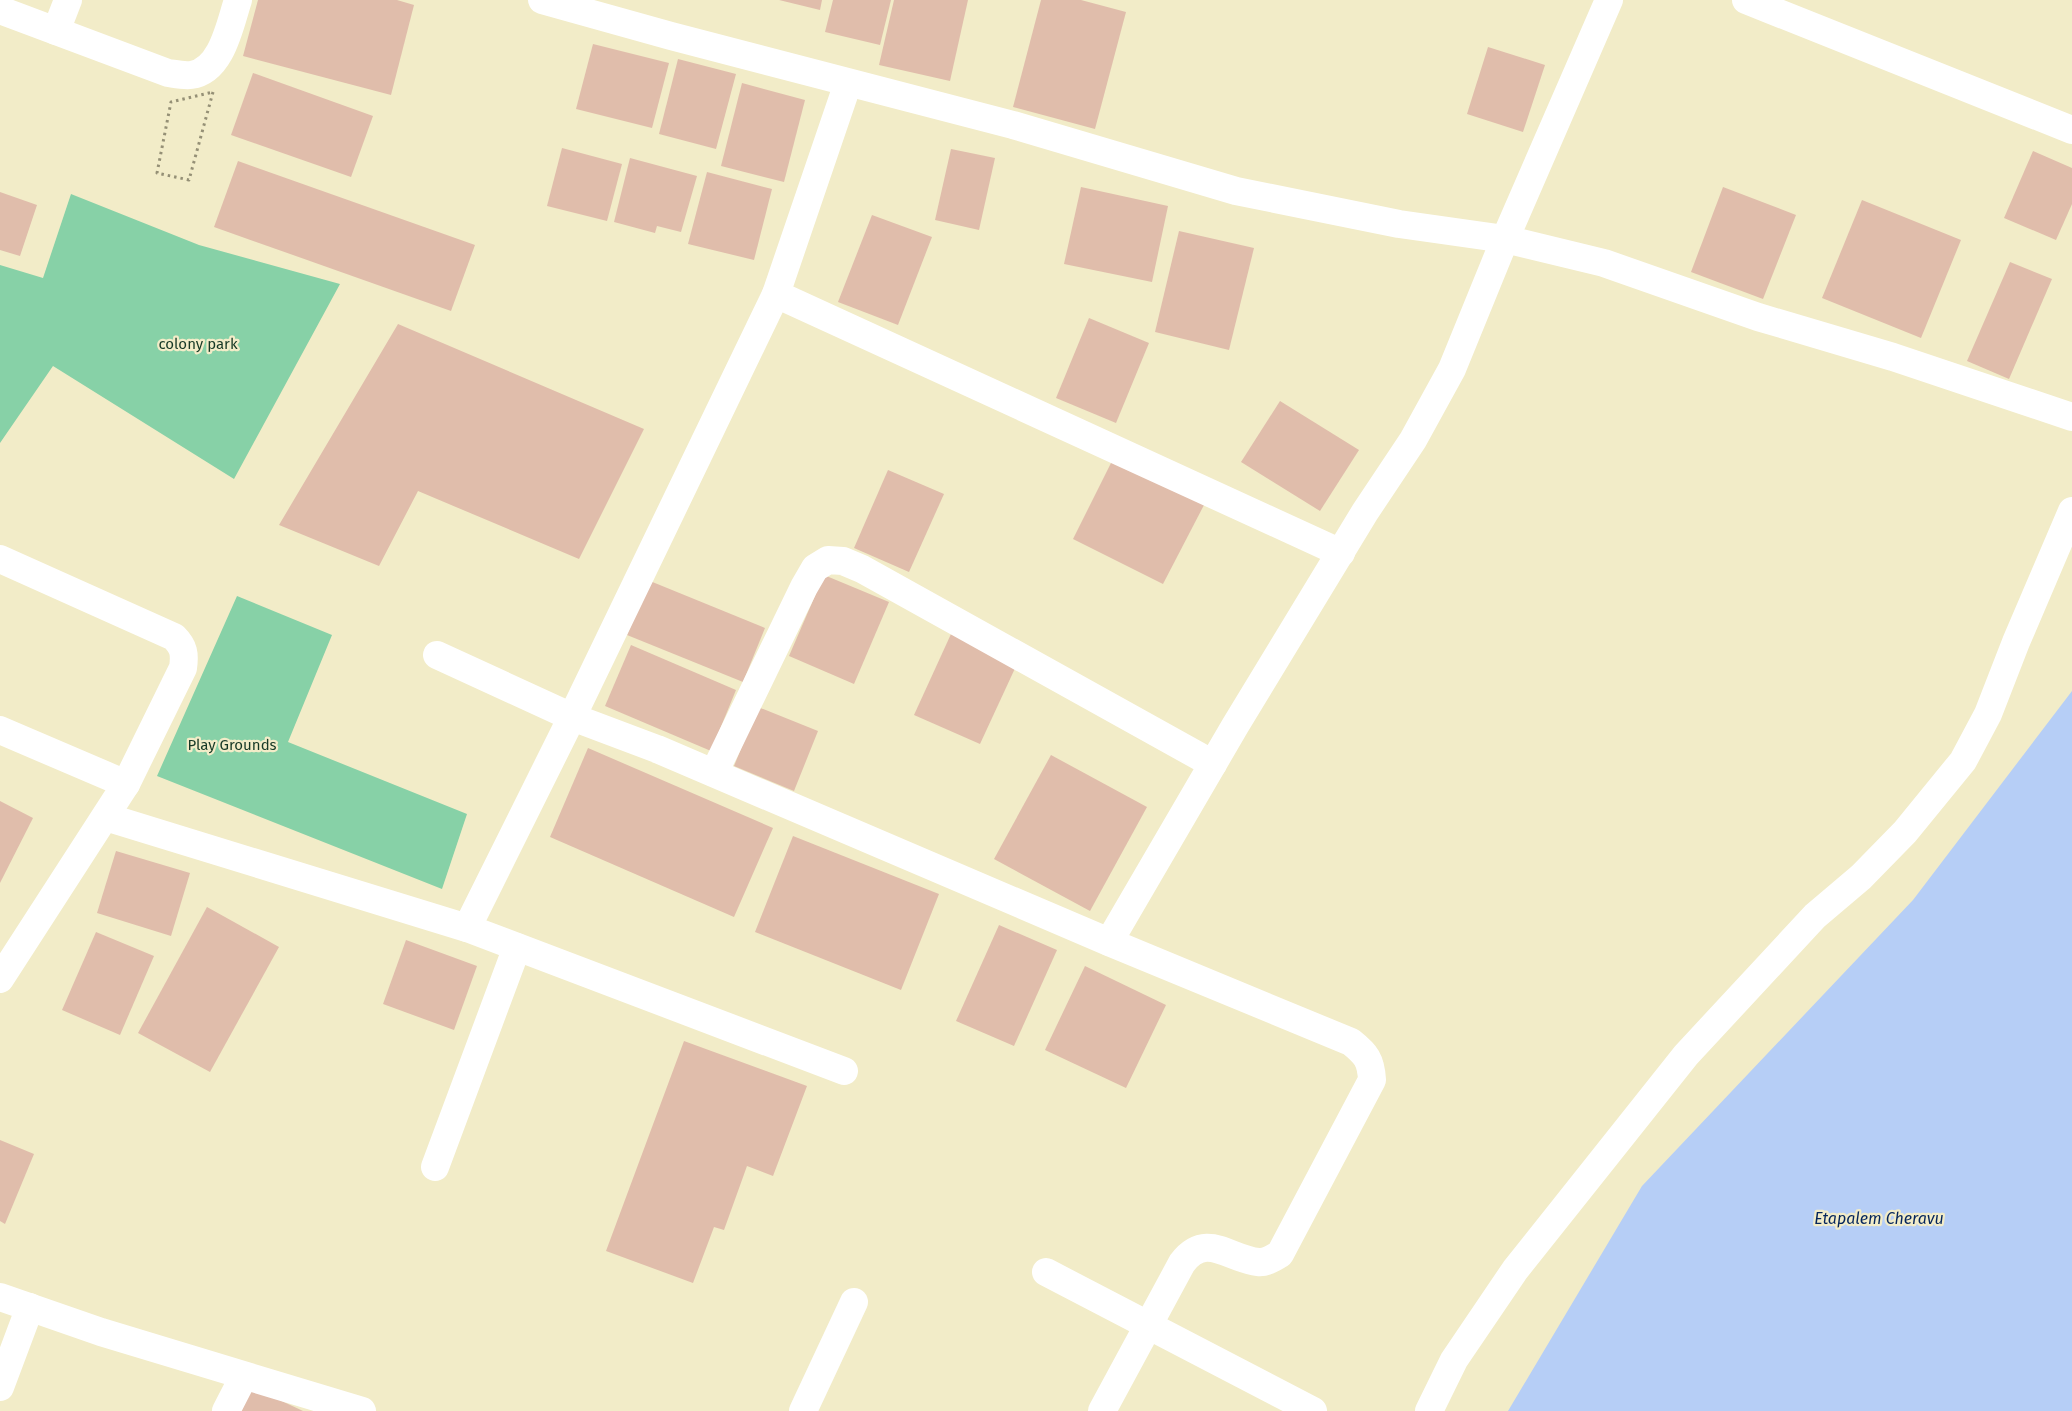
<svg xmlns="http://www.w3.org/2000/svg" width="2072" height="1411" viewBox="0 0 2072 1411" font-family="'Fira Sans',sans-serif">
  <rect width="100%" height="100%" fill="#f2ecc8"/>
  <g fill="#87d1a7">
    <polygon points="71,194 199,245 340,284 234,479 53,366 0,443 0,265 43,278"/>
    <polygon points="237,596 332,635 288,742 467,814 442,889 157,776"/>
  </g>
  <polygon fill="#b6cef6" points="2072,691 2072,1411 1508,1411 1642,1186 1913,900"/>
  <g fill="#e0bdab">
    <polygon points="258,0 397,0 414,5 391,95 243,56"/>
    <polygon points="779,0 822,0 820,10"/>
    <polygon points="833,0 891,0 880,45 825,32"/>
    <polygon points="894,0 968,0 950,81 879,65"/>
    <polygon points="1041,0 1081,0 1126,12 1095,129 1013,107"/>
    <polygon points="593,44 669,63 652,128 576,109"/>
    <polygon points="1488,47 1545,65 1523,132 1467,114"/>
    <polygon points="678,59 736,74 716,149 659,134"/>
    <polygon points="253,73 373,116 351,177 231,135"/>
    <polygon points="742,83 805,100 784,182 721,166"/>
    <polygon points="562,148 622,164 607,221 547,206"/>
    <polygon points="951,149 995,158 979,230 935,220"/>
    <polygon points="2033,151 2072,168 2072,204 2056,240 2004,218"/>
    <polygon points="630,158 697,176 681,232 657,226 655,233 614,222"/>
    <polygon points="238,161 475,245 451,311 214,227"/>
    <polygon points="707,172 772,189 754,260 688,244"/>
    <polygon points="1081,187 1168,206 1152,282 1064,264"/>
    <polygon points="1723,187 1796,215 1763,299 1691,272"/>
    <polygon points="0,192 37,205 20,256 0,250"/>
    <polygon points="1862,200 1961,240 1921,338 1822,298"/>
    <polygon points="872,215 932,237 898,325 838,302"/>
    <polygon points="1179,231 1254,248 1229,350 1155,332"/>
    <polygon points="2010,262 2052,279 2009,379 1967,361"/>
    <polygon points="1089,318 1149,343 1116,423 1056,398"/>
    <polygon points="398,324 644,429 579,559 418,491 379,566 279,525"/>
    <polygon points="1280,401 1359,450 1320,511 1241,462"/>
    <polygon points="1113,459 1204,505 1163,584 1073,539"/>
    <polygon points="888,470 944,494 909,572 854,548"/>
    <polygon points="824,575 889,602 854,684 789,656"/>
    <polygon points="650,581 765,628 743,682 627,635"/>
    <polygon points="951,634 1017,664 980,744 914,715"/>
    <polygon points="631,645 736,690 711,751 605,706"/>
    <polygon points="758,707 818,731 794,791 734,766"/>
    <polygon points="588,748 773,828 734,917 550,837"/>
    <polygon points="1051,755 1147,807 1090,911 994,859"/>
    <polygon points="0,801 33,818 0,883"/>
    <polygon points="793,836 939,894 901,990 755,932"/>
    <polygon points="116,851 190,873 171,936 97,913"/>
    <polygon points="207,907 279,947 210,1072 138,1033"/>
    <polygon points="999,925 1057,950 1014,1046 956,1021"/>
    <polygon points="96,932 154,956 120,1035 62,1010"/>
    <polygon points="406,940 477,966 454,1030 383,1004"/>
    <polygon points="1085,966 1166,1005 1126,1088 1045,1050"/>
    <polygon points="684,1041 807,1086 773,1176 747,1166 724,1230 714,1227 693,1283 606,1251"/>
    <polygon points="0,1140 34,1154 5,1224 0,1221"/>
    <polygon points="250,1386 303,1411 238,1411"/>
  </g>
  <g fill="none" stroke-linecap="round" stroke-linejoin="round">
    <polygon stroke="#959076" stroke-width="3" stroke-dasharray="2.5 4" stroke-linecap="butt" points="213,92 189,180 157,173 171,102"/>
    <g stroke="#fff" stroke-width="28">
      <polyline points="542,0 671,36 1013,125 1236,191 1399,224 1505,239 1604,263 1758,317 1893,357 2072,417"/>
      <polyline points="1746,0 2072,130"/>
      <path d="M0 10 168 73C175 74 184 76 191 75 222 71 230 24 238 0"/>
      <polyline points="56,31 68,0"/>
      <polyline points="848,83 776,294 1341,553"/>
      <path d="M0 559 174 637C184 647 185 654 183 668L126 784"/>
      <polyline points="437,655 572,717 776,294"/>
      <polyline points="0,730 126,784 0,979"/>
      <polyline points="714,773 804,587 815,568 828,560 843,561 862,569 1213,764"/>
      <polyline points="106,817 467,928 844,1071"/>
      <path d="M467 928 572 717 657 749 1109 942 1351 1042C1366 1054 1371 1060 1372 1080L1280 1254C1273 1258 1266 1263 1258 1262 1229 1259 1206 1231 1182 1263L1102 1411"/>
      <polyline points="1109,942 1235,726 1365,512 1413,440 1452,369 1505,239 1609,0"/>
      <polyline points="435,1167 517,947"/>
      <polyline points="1046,1272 1313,1411"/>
      <polyline points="0,1297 101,1332 362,1411"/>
      <polyline points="0,1387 30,1307"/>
      <polyline points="226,1411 244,1376"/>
      <polyline points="803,1411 854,1302"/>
      <polyline points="1429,1411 1454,1360 1515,1270 1686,1055 1815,916 1861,877 1905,832 1963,761 1988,714 2016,642 2072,511"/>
    </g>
  </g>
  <g text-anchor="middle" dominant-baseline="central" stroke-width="4.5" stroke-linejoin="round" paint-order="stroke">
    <g font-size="15" fill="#163926" stroke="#f2ecc8">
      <text x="198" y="344">colony park</text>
      <text x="232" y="745">Play Grounds</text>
    </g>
    <g font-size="16" font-style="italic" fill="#04255b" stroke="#f2ecc8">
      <text x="1879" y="1218">Etapalem Cheravu</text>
    </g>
  </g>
</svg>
